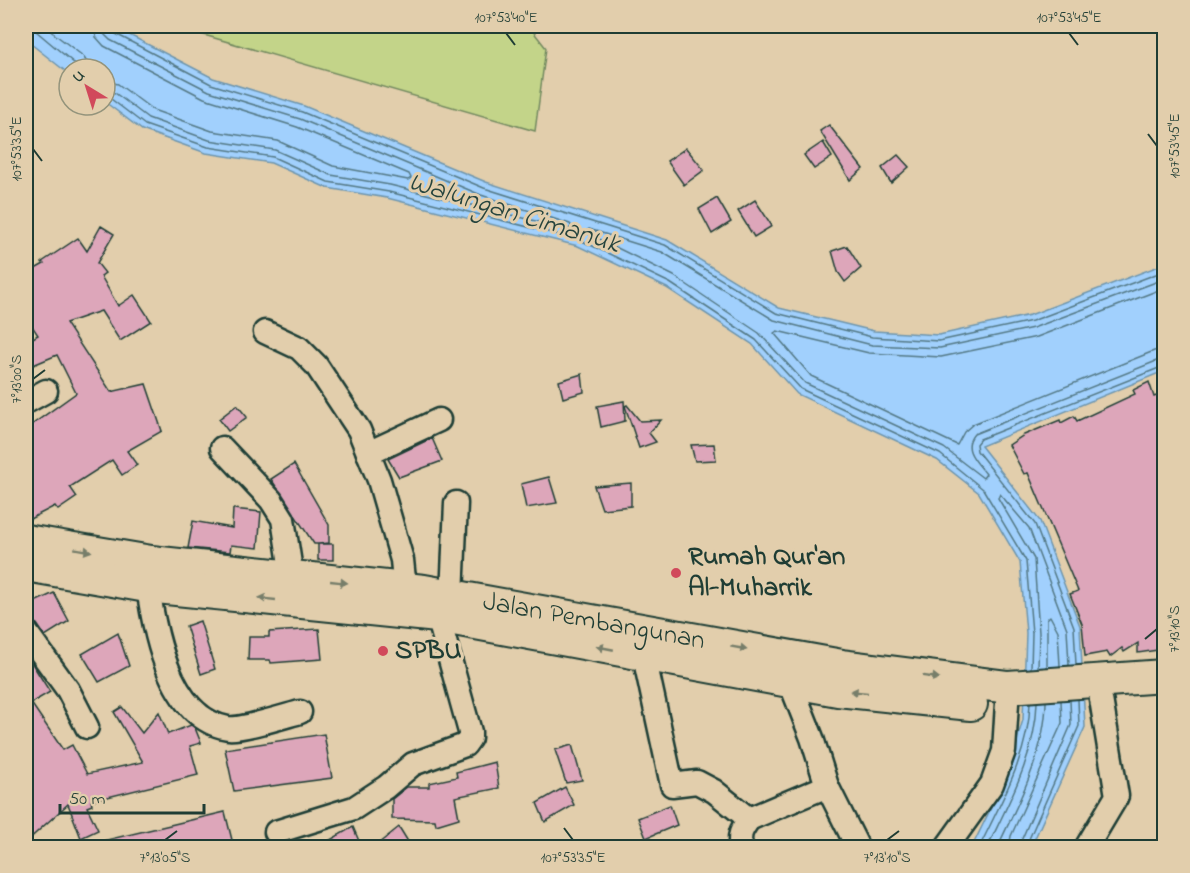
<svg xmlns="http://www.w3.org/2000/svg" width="1190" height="873" viewBox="0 0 1190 873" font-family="'Indie Flower',sans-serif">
  <rect width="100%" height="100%" fill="#e2ceac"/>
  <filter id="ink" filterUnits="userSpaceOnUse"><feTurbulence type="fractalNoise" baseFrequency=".0167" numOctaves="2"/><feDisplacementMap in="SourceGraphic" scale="12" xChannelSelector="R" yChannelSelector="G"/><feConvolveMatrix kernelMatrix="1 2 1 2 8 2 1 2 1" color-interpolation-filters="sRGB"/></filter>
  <g filter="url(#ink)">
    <polygon fill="#c3d489" stroke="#71885e" stroke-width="1.5" points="173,26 529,26 546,48 535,131"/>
    <polygon fill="#a1d0fd" stroke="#6d95ad" stroke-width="1.5" points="26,26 112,26 213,78 304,106 486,182 667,240 779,308 874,331 939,335 1030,315 1164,264 1164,371 981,446 1040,521 1080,626 1085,727 1031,847 972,847 1005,779 1023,720 1026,633 1020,562 979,493 937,460 797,394 752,344 667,288 578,246 387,198 327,188 271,163 206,153 142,130 105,102 105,69 69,69 69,74 26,40"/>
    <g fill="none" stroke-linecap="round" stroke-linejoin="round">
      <g stroke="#537884" stroke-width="1.5">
        <polyline points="44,26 83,56 91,69"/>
        <polyline points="94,26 96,37 104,46 204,98 297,127 409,174 411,178 408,180 333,166 278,141 212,131 153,110 118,84 105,81"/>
        <polyline points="103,26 104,34 110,40 209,91 300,119 481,195 570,224 572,227 568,229 390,185 331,175 275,150 209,140 148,118 115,93 105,90"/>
        <polyline points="111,26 114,33 211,84 302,112 484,188 665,245 776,313 872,337 939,341 1032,321 1164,271"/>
        <polyline points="26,28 36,31 81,69"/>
        <polyline points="105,97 111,99 145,125 208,147 273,157 328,182 389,192 580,240 670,283 756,340 801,389 940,454 983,489 1026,561 1032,633 1031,668"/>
        <path d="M1164 279 1033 328 940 348 872 345 774 320 662 252 589 229 585 232 674 276 759 333 805 383 944 448 983 478 986 474C977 462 961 449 974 434L1164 358"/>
        <polyline points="1164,288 1037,337 941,357 869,353 777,331 774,333 811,376 957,445 964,432 973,424 1154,351 1164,349"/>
        <polyline points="1076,665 1074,627 1035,524 977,451 976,444 980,439 1164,366"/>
        <polyline points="1047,667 1047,619 1050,616 1058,631 1060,666"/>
        <polyline points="1038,668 1039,633 1034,559 998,498 1000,494 1029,528 1067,629 1069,665"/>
        <path d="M979 848C1001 802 1029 754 1030 703"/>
        <path d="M987 848C1009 802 1036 754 1037 702"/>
        <path d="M997 848C1019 802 1045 753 1046 702"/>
        <polyline points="1009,848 1011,836 1062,723 1061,701"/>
        <polyline points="1018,848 1071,725 1070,700"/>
        <polyline points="1025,848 1079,726 1078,699"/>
      </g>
    </g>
    <g fill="#dda6ba" stroke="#1f3d34" stroke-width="1.5">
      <polygon points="829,125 863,169 850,180 820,131"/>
      <polygon points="823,142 832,157 814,169 804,155"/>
      <polygon points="686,148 704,170 684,185 667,161"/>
      <polygon points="898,155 909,167 891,183 882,168"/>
      <polygon points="717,198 731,222 712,234 699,209"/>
      <polygon points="755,200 772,226 754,237 738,211"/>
      <polygon points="101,226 114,234 97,263 105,273 101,276 118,306 134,295 151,321 120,341 101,311 66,323 111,392 146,384 162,431 127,451 137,465 122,475 112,460 70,487 77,497 58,510 55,506 26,521 26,429 76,393 57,355 26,368 26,342 38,335 26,317 26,274 44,264 42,262 78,238 87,251"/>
      <polygon points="847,246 861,268 845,282 838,272 832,251"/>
      <polygon points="582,374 584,392 563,398 559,381"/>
      <polygon points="1149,382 1154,397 1164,393 1164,649 1138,653 1138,643 1124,652 1122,648 1110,657 1107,652 1085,656 1082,624 1070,594 1078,591 1028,473 1024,474 1009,445 1024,435 1060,420 1061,423 1074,416 1077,421 1135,394 1133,390"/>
      <polygon points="624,401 625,421 601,427 597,406"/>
      <polygon points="237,405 247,417 228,431 219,419"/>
      <polygon points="627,405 640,421 661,420 649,433 656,442 639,448 625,406"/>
      <polygon points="432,438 442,461 399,477 388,459"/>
      <polygon points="714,444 716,460 695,461 691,445"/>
      <polygon points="294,464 329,525 329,543 318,544 333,544 333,560 318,560 318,544 314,544 271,479"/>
      <polygon points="549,477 557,503 526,508 521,484"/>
      <polygon points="631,483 631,506 602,509 594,486"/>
      <polygon points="233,509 261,512 258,548 231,545 230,552 188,548 193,521 232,528"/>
      <polygon points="54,593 69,621 45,636 37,624 26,619 26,606"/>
      <polygon points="200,621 215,669 201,674 186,626"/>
      <polygon points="319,629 322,659 271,663 270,660 248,660 249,637 269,637 269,632"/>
      <polygon points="118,633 129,666 99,682 82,654"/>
      <polygon points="26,654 50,692 31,703 63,750 72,745 87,774 143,762 114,712 122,707 142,733 159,712 168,734 191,725 195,728 201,743 190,746 198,775 91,801 92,805 87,807 98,830 81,838 68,804 26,842"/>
      <polygon points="324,734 332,778 234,791 225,749"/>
      <polygon points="572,745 582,780 566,783 555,750"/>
      <polygon points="495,762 499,788 455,797 459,818 436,825 435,820 392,819 392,799 407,787 429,787 429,783 457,777 456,772"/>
      <polygon points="565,787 574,805 545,822 537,803"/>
      <polygon points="670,805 677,825 646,838 638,818"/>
      <polygon points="225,812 234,848 98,848 98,842"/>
      <polygon points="353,827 362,848 316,848"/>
      <polygon points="399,827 412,848 373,848"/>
    </g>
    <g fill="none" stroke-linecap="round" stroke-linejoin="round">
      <defs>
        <g id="street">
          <polyline points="265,332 299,348 316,365 359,430 379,480 402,560 405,589"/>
          <polyline points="26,402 46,391"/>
          <polyline points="222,448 271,500 283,519 292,577"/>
          <polyline points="368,453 439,420"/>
          <path d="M146 571C152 623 167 718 228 728 241 730 285 716 300 712"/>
          <polyline points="452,596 456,503"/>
          <polyline points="26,632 68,690 87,727"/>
          <polyline points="644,656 672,785 697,782 714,791 749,819 827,786 812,738 790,682"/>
          <polyline points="827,786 858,848"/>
          <polyline points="276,832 354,808 386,787 413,764 465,745 470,738 470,732 438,616 439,604"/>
          <path d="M742 848C737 836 742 829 749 819"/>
          <polyline points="946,848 992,784 1004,751 1008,687"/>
          <polyline points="1086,848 1117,796 1101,699"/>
        </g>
        <g id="secondary">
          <path id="s1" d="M26 541 151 562 424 591 842 666 1008 687 1164 676"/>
          <polyline points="26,565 147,586 438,616 838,690 971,704"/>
        </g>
      </defs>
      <use href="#street" stroke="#1f3d34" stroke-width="27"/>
      <use href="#secondary" stroke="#1f3d34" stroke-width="36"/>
      <use href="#street" stroke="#e2ceac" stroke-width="22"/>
      <use href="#secondary" stroke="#e2ceac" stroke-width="32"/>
    </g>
    <defs><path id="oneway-solid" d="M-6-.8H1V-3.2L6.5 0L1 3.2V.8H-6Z" transform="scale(1.5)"/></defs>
    <g fill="#777e6a">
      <use href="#oneway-solid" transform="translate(83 550) rotate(10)"/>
      <use href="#oneway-solid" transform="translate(339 582) rotate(6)"/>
      <use href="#oneway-solid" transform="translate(267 599) rotate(-174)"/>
      <use href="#oneway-solid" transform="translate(605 648) rotate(-169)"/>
      <use href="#oneway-solid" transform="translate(739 648) rotate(10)"/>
      <use href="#oneway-solid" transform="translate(931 677) rotate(8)"/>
      <use href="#oneway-solid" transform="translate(859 692) rotate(-174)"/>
    </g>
  </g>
  <path fill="none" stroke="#1f3d34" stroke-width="2" d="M506 33 515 45M1069 33 1078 45M1148 134 1157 146M33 149 42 161M33 379 45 370M1145 639 1157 629M564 828 573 840M165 840 177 831M887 840 899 831"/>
  <g fill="#d1495b" stroke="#e2ceac" stroke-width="2">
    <circle cx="676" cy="573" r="6"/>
    <circle cx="383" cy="651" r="6"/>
  </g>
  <g text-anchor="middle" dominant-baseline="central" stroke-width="6" stroke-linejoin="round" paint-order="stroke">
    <g font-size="27" font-weight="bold" fill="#1f3d34" stroke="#e2ceac" text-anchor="start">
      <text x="688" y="557">Rumah Qur'an<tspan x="688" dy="31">Al-Muharrik</tspan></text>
      <text x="395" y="651">SPBU</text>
    </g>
    <g font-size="27" fill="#1f3d34" stroke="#e2ceac">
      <text stroke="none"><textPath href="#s1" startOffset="574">Jalan Pembangunan</textPath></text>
    </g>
    <g font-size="28" font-style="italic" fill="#26443e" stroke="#e2ceac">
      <text transform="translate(514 214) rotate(17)">Walungan Cimanuk</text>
    </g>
  </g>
  <rect width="1190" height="873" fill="none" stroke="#e2ceac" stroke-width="66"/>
  <g transform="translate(87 87) rotate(322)"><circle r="28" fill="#e2ceac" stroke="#94947c" stroke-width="1.5"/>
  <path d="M0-4.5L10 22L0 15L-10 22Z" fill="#d1495b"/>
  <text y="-9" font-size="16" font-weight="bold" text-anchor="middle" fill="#1f3d34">U</text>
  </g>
  <path d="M60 804v9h144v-9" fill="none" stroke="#1f3d34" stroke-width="3"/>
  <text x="69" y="804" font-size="18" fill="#1f3d34" stroke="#e2ceac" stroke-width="4.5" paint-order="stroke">50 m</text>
  <rect x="33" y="33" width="1124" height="807" fill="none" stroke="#1f3d34" stroke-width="2"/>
  <g font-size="15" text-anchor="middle" fill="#1f3d34">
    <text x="506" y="22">107°53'40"E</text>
    <text x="1069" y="22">107°53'45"E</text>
    <text transform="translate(1174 146) rotate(-90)" y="5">107°53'45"E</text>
    <text transform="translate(16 149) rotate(-90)" y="5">107°53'35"E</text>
    <text transform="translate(16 379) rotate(-90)" y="5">7°13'00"S</text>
    <text transform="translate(1174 629) rotate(-90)" y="5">7°13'10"S</text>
    <text x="165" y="862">7°13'05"S</text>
    <text x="573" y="862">107°53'35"E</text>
    <text x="887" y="862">7°13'10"S</text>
  </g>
</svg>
